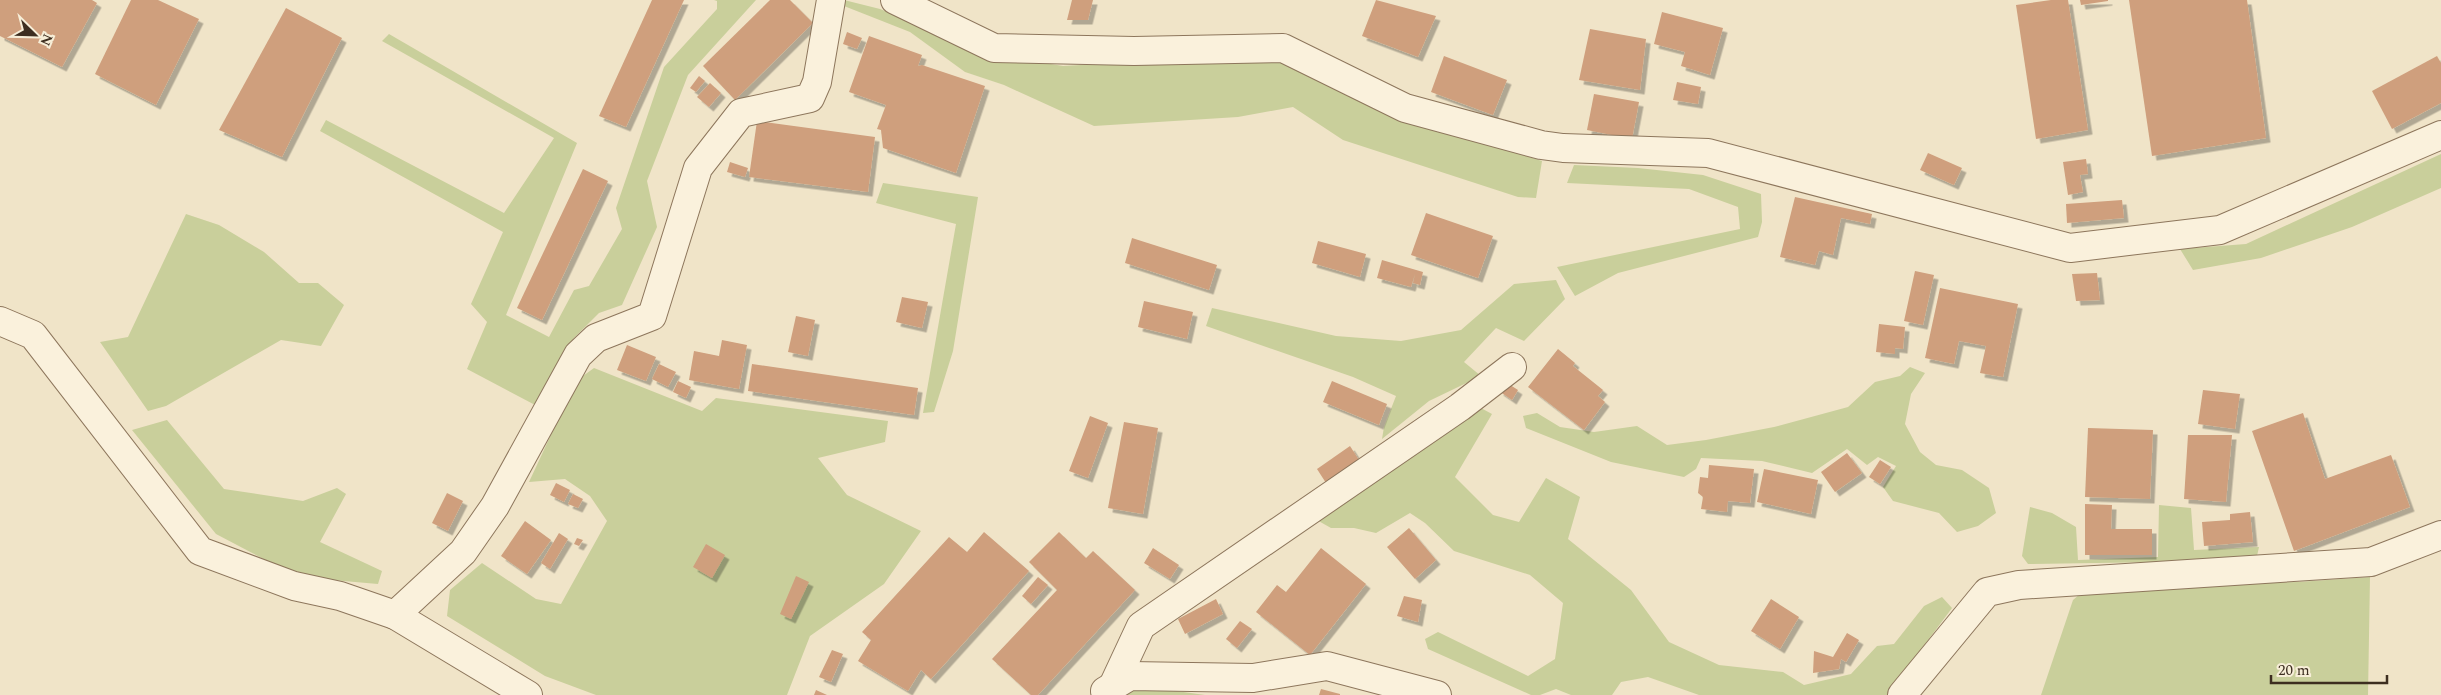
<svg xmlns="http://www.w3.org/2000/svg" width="2441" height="695" viewBox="0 0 2441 695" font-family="Spectral,serif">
  <defs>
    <filter id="shadow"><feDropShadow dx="4.5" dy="4.5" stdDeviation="0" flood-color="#0004"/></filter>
  </defs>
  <rect width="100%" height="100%" fill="#f0e4c8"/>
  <g fill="#c9cf9b">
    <polygon points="714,0 756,0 688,75 647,181 657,227 622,305 599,313 574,338 537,406 467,369 487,322 471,304 503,232 320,131 326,120 504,213 554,138 382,41 389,34 577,143 506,315 549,337 574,290 589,286 622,229 616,208 664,67 717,9 717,1"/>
    <polygon points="844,0 880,9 996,55 1063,66 1278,54 1389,112 1542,161 1536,198 1518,197 1343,140 1293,107 1238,117 1094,126 1004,85 965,72 910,32 844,6"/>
    <polygon points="2441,154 2441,188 2352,227 2261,258 2193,270 2180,249 2246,244"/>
    <polygon points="1574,165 1638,168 1703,175 1761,194 1762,222 1758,237 1618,273 1575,296 1557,267 1740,229 1738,207 1689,189 1567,183"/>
    <polygon points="883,183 978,197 953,351 934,412 923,413 956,224 876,203"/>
    <polygon points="186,214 219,225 264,252 299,283 318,283 344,305 321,346 281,340 166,406 148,411 100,342 128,337"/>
    <polygon points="1556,280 1565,299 1524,341 1496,328 1464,362 1481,376 1429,401 1382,439 1384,427 1396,396 1353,377 1206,326 1212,308 1336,336 1401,341 1461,330 1514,284"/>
    <polygon points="1910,367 1925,373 1911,394 1905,424 1920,452 1936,465 1962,470 1989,488 1996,513 1978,526 1957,532 1939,513 1893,501 1883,487 1896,466 1878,457 1867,465 1847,449 1812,473 1762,461 1701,458 1696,469 1684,477 1611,462 1526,428 1523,416 1537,413 1560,427 1594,432 1637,426 1667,445 1706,440 1774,427 1848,407 1875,382 1900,376"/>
    <polygon points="594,368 702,411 716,398 888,421 885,442 818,458 847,495 921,531 884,584 810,636 787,695 596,695 545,676 447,616 450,590 482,563 536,599 561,604 607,521 590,496 565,479 529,482 576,381"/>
    <polygon points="1479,407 1492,414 1455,477 1493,515 1519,522 1546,478 1580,497 1568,539 1631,590 1669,642 1719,665 1783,672 1804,685 1851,674 1877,646 1894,644 1924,606 1942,597 1952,608 1887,695 1699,695 1648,677 1621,682 1612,695 1571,695 1556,689 1540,695 1531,695 1428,649 1425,639 1438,632 1528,676 1555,659 1563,603 1530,575 1454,551 1425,523 1410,513 1376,533 1354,528 1331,528 1315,519"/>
    <polygon points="167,420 224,489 303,501 337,488 346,494 320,542 382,571 378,584 298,577 216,534 132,430"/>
    <polygon points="2159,505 2191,508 2194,550 2259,547 2257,556 2162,562 2028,564 2022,556 2030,507 2052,513 2076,527 2078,560 2158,557"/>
    <polygon points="2370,577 2368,695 2041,695 2073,600 2087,588 2298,582"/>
    <polygon points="1134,685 1205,695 1117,695"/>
  </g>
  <g fill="#cf9f7d" filter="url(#shadow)">
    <polygon points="0,0 92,0 97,3 62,67 0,36"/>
    <polygon points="131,0 158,0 199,19 156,105 95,74"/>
    <polygon points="652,0 684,0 626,127 599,116"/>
    <polygon points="770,0 790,0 813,23 735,100 703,66"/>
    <polygon points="1072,0 1093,0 1088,20 1067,20"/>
    <polygon points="1376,0 1436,16 1418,57 1362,36"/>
    <polygon points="2051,0 2068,0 2088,130 2036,139 2016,5"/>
    <polygon points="2080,0 2108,0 2108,1 2081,5"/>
    <polygon points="2129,0 2247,0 2266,138 2152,156"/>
    <polygon points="286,8 342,38 282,157 219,130"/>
    <polygon points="1662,12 1723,28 1710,75 1681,66 1685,52 1654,44"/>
    <polygon points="1590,29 1646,39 1640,90 1579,80"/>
    <polygon points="847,32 862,38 857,49 843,44"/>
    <polygon points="869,36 922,55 918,66 922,65 985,86 956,173 883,148 881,130 877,129 886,105 849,92"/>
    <polygon points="1444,56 1507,80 1493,115 1431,92"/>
    <polygon points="2437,56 2441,63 2441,103 2392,129 2372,91"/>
    <polygon points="699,76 705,81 696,92 690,88"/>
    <polygon points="1677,82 1701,87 1698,104 1673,100"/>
    <polygon points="710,83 721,93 709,107 697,97"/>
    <polygon points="1594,94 1639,102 1632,139 1587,130"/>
    <polygon points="757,121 875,137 868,192 749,177"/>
    <polygon points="1928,153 1962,168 1954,185 1920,170"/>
    <polygon points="2086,159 2088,174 2080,175 2083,192 2068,195 2063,162"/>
    <polygon points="730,162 748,168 745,177 727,172"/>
    <polygon points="583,169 608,181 542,320 517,308"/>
    <polygon points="1795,197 1872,214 1870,224 1841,218 1833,255 1819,251 1815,265 1780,257"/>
    <polygon points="2122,200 2124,218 2067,223 2066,204"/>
    <polygon points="1426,213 1493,236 1478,278 1411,255"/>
    <polygon points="1132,238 1217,265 1209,290 1125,263"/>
    <polygon points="1318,241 1366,254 1360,277 1312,263"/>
    <polygon points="1382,260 1423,272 1420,285 1413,283 1415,274 1411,287 1377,278"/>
    <polygon points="1915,271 1934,275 1923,325 1904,321"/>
    <polygon points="2097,273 2100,300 2076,301 2072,274"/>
    <polygon points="1940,288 2018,304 2003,377 1980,373 1986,346 1959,341 1954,364 1925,358"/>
    <polygon points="902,297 928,302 922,328 896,322"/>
    <polygon points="1144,301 1193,312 1187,339 1138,327"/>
    <polygon points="796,316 815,320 808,356 788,352"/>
    <polygon points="1879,324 1905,327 1903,349 1895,348 1895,354 1876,352"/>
    <polygon points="722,340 747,345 739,389 689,380 694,351 719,356"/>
    <polygon points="627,345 656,357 646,381 617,370"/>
    <polygon points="1558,349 1575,363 1573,366 1603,390 1598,396 1605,402 1584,430 1528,387"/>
    <polygon points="659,364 676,372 668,387 652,379"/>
    <polygon points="752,364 918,388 914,415 748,391"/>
    <polygon points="678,381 691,387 686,398 673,392"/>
    <polygon points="1332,381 1387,404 1379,425 1323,402"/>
    <polygon points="1504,381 1518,390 1512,400 1499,391"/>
    <polygon points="2203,390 2240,394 2235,429 2198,424"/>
    <polygon points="2303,413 2325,479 2391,455 2410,507 2294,551 2252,431"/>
    <polygon points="1090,416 1108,423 1088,478 1069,471"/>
    <polygon points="1124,422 1158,428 1143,514 1108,508"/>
    <polygon points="2088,428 2153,430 2150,499 2085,497"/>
    <polygon points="2188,435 2232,435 2226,502 2184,499"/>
    <polygon points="1350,446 1359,460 1326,483 1317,469"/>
    <polygon points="1847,453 1862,473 1835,492 1821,472"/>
    <polygon points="1880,460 1891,467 1880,484 1869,477"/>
    <polygon points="1709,465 1754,469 1750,503 1728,501 1727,512 1701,509 1703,497 1698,493 1700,477 1708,478"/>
    <polygon points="1764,469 1818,480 1811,514 1757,502"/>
    <polygon points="556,483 570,490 564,502 550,495"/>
    <polygon points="447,493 463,501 448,531 432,523"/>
    <polygon points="573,494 583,499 578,508 568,504"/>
    <polygon points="2085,504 2112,505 2111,529 2152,529 2152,555 2085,555"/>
    <polygon points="2250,512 2253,542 2204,546 2202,522 2230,520 2230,514"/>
    <polygon points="525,521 551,540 527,574 501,556"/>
    <polygon points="1409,528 1436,560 1415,579 1387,547"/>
    <polygon points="984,532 1029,571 931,679 921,670 908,691 858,661 871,640 862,632 949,537 967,552"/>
    <polygon points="1059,532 1086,558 1093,551 1135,590 1038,695 1031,695 992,659 1057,590 1029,562"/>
    <polygon points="559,533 568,539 550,569 541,563"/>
    <polygon points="577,538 583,540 579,546 574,544"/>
    <polygon points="706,544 725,555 712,578 693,567"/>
    <polygon points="1153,548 1179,565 1170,579 1144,563"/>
    <polygon points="1321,548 1366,584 1310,655 1256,612 1277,585 1286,592"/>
    <polygon points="796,576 809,582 791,619 780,614"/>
    <polygon points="1038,577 1048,585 1031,604 1022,596"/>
    <polygon points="1404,596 1422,600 1418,622 1397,616"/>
    <polygon points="1216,599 1223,614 1185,634 1178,619"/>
    <polygon points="1771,599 1799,617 1780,649 1751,631"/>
    <polygon points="1240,621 1252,629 1237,648 1226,639"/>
    <polygon points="1847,633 1859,640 1846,662 1841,659 1839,669 1813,673 1814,651 1833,657"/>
    <polygon points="832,650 843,654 831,682 819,677"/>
    <polygon points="1321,689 1340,694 1340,695 1319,695"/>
    <polygon points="816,690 827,695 814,695"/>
  </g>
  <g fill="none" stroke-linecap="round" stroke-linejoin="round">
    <defs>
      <g id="minor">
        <polyline points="895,0 994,48 1134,51 1283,48 1405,108 1541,145 1563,148 1708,153 2070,248 2220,230 2441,135"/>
        <polyline points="0,321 33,335 200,551 294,586 340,596 395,615 528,695"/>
        <polyline points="395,615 463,552 495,506 578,355 596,338 652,316 698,168 741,113 810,98 817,82 831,0"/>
        <polyline points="1113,686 1141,626 1460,407 1512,367"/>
        <polyline points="1105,691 1130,676 1253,678 1327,666 1437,695"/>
        <polyline points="1902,695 1987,592 2019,585 2371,562 2441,535"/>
      </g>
    </defs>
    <use href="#minor" stroke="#8d765c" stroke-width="30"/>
    <use href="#minor" stroke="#faf1dc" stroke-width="28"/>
  </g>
  <g transform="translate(35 35) rotate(113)" stroke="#f7eed8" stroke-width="4" paint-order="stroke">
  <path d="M0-4L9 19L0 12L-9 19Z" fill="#3d2e20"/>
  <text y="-8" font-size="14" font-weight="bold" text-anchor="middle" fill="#3d2e20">N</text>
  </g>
  <path d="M2271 675v8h116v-8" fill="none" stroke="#3d2e20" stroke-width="2.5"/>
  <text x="2278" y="675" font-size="15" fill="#3d2e20" stroke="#f7eed8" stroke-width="4" paint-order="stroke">20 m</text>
</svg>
